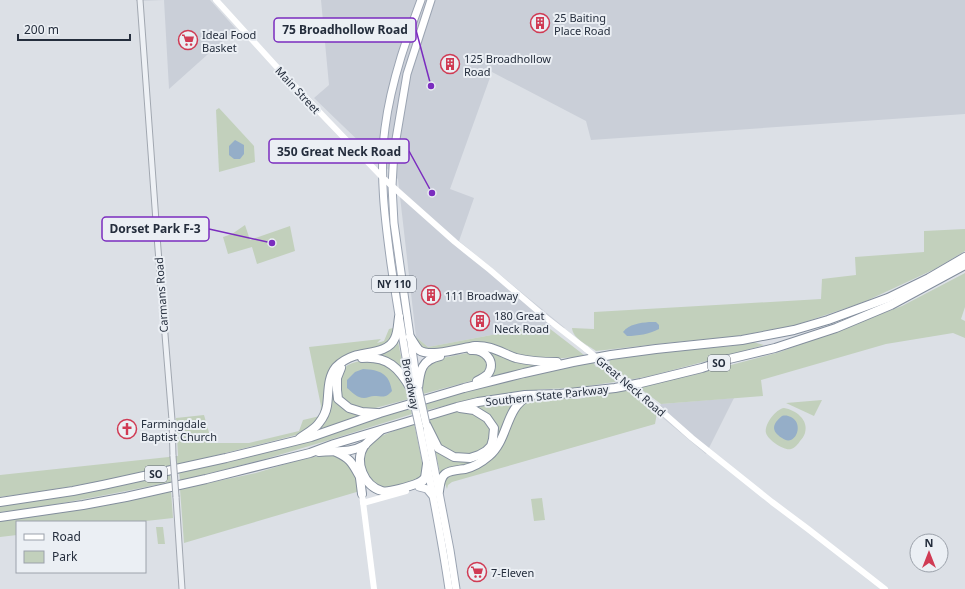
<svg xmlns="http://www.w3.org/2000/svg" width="965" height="589" viewBox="0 0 965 589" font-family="'Noto Sans',sans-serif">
  <rect width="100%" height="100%" fill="#dce0e6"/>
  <g fill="#cacfd8">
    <polygon points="136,0 210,0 236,29 169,89 164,0 136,1"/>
    <polygon points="321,0 965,0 965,114 591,140 586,121 492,72 450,189 474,198 459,241 565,328 545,325 428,347 416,337 398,179 314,98 329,85"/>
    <polygon points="734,398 706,454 657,413 661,404"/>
  </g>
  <g fill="#c2d0bc">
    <polygon points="219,108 254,146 255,162 219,172 216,110"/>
    <polygon points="245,225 250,240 290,226 295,251 257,264 252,247 228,254 223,237 232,234"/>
    <path d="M965 229V251L935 269 864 302 796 325 738 336 667 343 596 351C588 345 573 339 572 328L594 329V312L821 299 822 279 856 275 855 257 924 252V231Z"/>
    <polygon points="965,273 965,307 961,319 965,321 965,338 953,333 886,344 761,380 763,396 661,404 638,387 693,375 780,352 902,306"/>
    <polygon points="545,325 584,355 575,357 542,360 524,358 492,346 431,352 421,346 416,337 428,347"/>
    <path d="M393 328 394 332 389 344 342 358 320 418 305 432 296 435C199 460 100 485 0 497V475L178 456 176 418 204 415 212 443H249L299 431 303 420 320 416 321 406 309 347 381 339 377 343 384 341 389 329Z"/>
    <path d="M397 340 398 342 404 370 403 371C392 360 383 355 367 356 348 356 333 367 335 388 335 395 338 402 343 406 348 411 354 412 360 414V415L313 432 312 431C339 411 323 382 340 365 353 352 373 357 389 349 392 347 395 344 397 340Z"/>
    <polygon points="753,342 764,345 722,357 646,377 576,388 545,389 518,392 478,398 427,410 425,402 510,381 593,362 596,367 610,363 609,360 679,350 732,346"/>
    <polygon points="478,347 541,365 487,379 492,366"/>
    <polygon points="472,352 483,355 489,368 478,379 423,394 421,381 423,371 433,360"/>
    <path d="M369 360 378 361 395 369 407 389 409 399 364 411 357 409 356 406H353L352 407 341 398C340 392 338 385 339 379 340 364 357 361 369 360Z"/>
    <polygon points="627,389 644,404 657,413 655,424 452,482 448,485 447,489 444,481 447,476 490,458 514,414 522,404 534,399 552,398 578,399"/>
    <polygon points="523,398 515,405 508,420 503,434 495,447 489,454 478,461 466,467 447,471 442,474 440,473 434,446 435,445 440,452 446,456 461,460 478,459 488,454 492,448 496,438 495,427 488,417 472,408 473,407 504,401"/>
    <polygon points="822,400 814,416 786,403"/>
    <polygon points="410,407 412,414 323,442 265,459 180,481 179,471 280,449 308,441"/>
    <path d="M784 408C796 410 809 420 805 433 804 436 802 439 800 441 798 444 795 448 791 449 784 451 768 440 766 433 764 424 776 409 784 408Z"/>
    <polygon points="449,412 463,412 476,414 488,422 492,432 486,449 474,455 455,455 441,446 431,430 428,418"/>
    <polygon points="414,423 424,471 423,478 405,485 381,488 365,475 363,453 376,438"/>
    <polygon points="330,454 343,457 357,475 360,491 184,543 180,489 256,473 299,460"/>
    <path d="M170 473 171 482C114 493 57 506 0 512V504Z"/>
    <polygon points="171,491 173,518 137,522 17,522 17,535 0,537 0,521 93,507"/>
    <polygon points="542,498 545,520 534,521 531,499"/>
    <polygon points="156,527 163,527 165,544 158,544"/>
  </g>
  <g fill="#95aec8">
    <polygon points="235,140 244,145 244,154 240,159 234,159 229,155 229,146"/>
    <path d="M649 322H656L659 325V329C649 334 638 336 627 336L623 332C629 324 640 323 649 322Z"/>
    <path d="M363 369C380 370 389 373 392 391 385 399 383 396 374 396 371 396 367 398 364 398 357 398 352 392 347 388V380L355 372Z"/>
    <path d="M782 416C786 415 788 416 791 417 805 424 795 448 782 438 771 431 772 424 782 416Z"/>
  </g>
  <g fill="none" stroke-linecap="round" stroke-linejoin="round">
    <defs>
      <g id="tertiary">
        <polyline points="140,0 158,249 172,420 173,456"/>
        <polyline points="176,497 182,589"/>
      </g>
      <g id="primary">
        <polyline points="417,384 407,315 394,223 392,186 394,151 407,74 431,0"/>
        <path d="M411 387C404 346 397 305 391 264 385 220 379 173 385 128 388 104 394 80 401 57 407 38 414 19 421 0"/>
        <path d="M419 425C430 479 441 534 449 589"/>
        <polyline points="427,430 450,550 456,589"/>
        <polyline points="419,487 427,489 432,495"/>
      </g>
      <g id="motorway">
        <path d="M410 337C413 341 415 346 419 350 430 358 461 348 475 346 490 345 502 353 516 358 529 361 543 362 557 362"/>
        <path d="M471 350C484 349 497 361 488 374 485 377 481 379 477 381"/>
        <path d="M362 358C388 356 399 368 411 389"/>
        <polyline points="341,368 337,378 337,390 338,399 349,408 362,412 377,413"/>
        <path d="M418 388C420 371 421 360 440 356"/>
        <polyline points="426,424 438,448 454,457 470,458 479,455 486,451 491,446 493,439 494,428 487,418 474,410 460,408"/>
        <path d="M380 431C375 436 368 441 364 446 354 462 364 486 382 491 388 493 411 486 418 483 420 482 423 480 425 478"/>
        <path d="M300 438C307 433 315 429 319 423 323 418 326 412 327 406 329 393 327 378 336 367 341 362 348 358 354 356 367 352 389 353 395 338 398 332 398 323 399 317"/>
        <path d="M319 452C337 450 348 454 365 445"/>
        <path d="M336 452C351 459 352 463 360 477"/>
        <polyline points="360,478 362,494"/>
        <polyline points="423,481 425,478 427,464"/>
        <path d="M439 491C440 486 440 478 445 474 450 470 459 470 465 469 474 467 482 462 489 456 509 439 505 407 529 396"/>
        <polyline points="0,502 73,491 103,485 226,458 311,437 380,413 464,388 524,373 573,362 611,355 656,349 742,340 794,330 828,320 888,298 929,278 965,257"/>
        <polyline points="0,517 83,505 126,497 206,479 310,453 334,444 457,407 478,402 525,395 560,394 615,388 641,383 702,368 729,359 775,348 836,328 891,305 965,265"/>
      </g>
    </defs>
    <use href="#tertiary" stroke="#a1a7b0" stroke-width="7"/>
    <use href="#primary" stroke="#9ba4b2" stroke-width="9"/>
    <use href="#motorway" stroke="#838e9d" stroke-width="10"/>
    <use href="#tertiary" stroke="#eef1f5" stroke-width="5"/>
    <g stroke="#fff" stroke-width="6">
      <polyline points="216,0 275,65 328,121 383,178 455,242 490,270 545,317 586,349"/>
      <polyline points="639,393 658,408 692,438 772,502 808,529 885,589"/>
      <polyline points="362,494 374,589"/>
      <polyline points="363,503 406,491"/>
    </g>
    <use href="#primary" stroke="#fff" stroke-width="7"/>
    <use href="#motorway" stroke="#fff" stroke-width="8"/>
    <defs>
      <polyline id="tertiary-bridge" points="173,456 176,497"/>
      <g id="primary-bridge">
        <polyline points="418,388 426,424"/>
        <polyline points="411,389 419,425"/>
      </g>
    </defs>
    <use href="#tertiary-bridge" stroke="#a1a7b0" stroke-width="7" stroke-linecap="butt"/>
    <use href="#primary-bridge" stroke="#9ba4b2" stroke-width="9" stroke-linecap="butt"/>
    <use href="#tertiary-bridge" stroke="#eef1f5" stroke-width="5"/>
    <polyline stroke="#fff" stroke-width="6" points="586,349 639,393"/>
    <use href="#primary-bridge" stroke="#fff" stroke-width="7"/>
  </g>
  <defs>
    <symbol id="building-ring" viewBox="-11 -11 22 22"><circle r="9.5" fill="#ebeff4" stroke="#d03b54" stroke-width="1.5"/><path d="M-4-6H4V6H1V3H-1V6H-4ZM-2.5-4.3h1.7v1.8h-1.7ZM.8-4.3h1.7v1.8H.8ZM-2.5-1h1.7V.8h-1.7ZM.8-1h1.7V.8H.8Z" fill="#d03b54"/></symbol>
    <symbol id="supermarket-ring" viewBox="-11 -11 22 22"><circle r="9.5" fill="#ebeff4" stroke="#d03b54" stroke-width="1.5"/><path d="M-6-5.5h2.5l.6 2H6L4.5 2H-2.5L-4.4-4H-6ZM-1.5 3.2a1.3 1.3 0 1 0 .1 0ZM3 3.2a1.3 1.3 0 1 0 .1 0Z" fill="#d03b54"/></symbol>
    <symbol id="church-ring" viewBox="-11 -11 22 22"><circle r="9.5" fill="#ebeff4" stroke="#d03b54" stroke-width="1.5"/><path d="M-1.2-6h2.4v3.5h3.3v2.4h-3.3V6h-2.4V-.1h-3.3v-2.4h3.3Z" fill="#d03b54"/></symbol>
  </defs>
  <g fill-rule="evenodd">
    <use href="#building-ring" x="529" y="12" width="22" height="22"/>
    <use href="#supermarket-ring" x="177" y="29" width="22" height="22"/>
    <use href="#building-ring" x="439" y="53" width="22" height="22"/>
    <use href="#building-ring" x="420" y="284" width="22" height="22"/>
    <use href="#building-ring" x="469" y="310" width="22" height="22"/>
    <use href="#church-ring" x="116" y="418" width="22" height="22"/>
    <use href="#supermarket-ring" x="466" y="561" width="22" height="22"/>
  </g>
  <g text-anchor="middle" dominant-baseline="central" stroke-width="4" stroke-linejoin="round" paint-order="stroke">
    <g fill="#ebeff4" stroke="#606874" stroke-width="1">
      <rect x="372" y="276" width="44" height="16" rx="3"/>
      <rect x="708" y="355" width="22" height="16" rx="3"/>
      <rect x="145" y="466" width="22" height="16" rx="3"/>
    </g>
    <g font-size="10" font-weight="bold" fill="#252e3d">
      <text x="394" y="284">NY 110</text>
      <text x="719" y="363">SO</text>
      <text x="156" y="474">SO</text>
    </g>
    <g font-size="11" fill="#252e3d" stroke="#ebeff4" text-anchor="start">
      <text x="554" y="17">25 Baiting<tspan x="554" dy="13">Place Road</tspan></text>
      <text x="202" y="34">Ideal Food<tspan x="202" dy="13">Basket</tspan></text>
      <text x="464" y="58">125 Broadhollow<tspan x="464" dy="13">Road</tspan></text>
      <text x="445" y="295">111 Broadway</text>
      <text x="494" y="315">180 Great<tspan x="494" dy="13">Neck Road</tspan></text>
      <text x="141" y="423">Farmingdale<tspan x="141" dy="13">Baptist Church</tspan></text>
      <text x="491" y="572">7-Eleven</text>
    </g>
    <g font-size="11" fill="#252e3d" stroke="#ebeff4">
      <text transform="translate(298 90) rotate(47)">Main Street</text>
      <text transform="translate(161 295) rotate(-94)">Carmans Road</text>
      <text transform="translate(411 384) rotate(79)">Broadway</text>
      <text transform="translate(631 386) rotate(40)">Great Neck Road</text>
      <text transform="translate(547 395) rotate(-6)">Southern State Parkway</text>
    </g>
  </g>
  <path fill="none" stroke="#7b2cbf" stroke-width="1.5" d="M431 86L416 30M432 193L409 151M272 243L209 229"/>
  <g fill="#7b2cbf" stroke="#ebeff4" stroke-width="1.5">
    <circle cx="431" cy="86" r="4"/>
    <circle cx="432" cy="193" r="4"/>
    <circle cx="272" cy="243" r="4"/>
  </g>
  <g fill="#ebeff4" stroke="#7b2cbf" stroke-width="1.5">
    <rect x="274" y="18" width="142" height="24" rx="4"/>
    <rect x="269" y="139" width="140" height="24" rx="4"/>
    <rect x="102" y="217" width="107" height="24" rx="4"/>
  </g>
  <g font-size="12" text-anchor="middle" font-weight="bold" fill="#252e3d">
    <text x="345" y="34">75 Broadhollow Road</text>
    <text x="339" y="156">350 Great Neck Road</text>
    <text x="155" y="233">Dorset Park F-3</text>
  </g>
  <rect x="16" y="521" width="130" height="52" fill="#ebeff4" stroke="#9ca2ab"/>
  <rect x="24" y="534" width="20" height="6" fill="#ffffff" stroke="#9ca2ab"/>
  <text x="52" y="541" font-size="12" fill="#252e3d">Road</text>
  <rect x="24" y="551" width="20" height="12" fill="#c2d0bc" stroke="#9ca2ab"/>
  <text x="52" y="561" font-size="12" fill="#252e3d">Park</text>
  <g transform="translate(929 553)"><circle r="19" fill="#ebeff4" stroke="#9ca2ab"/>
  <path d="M0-3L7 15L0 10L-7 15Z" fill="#d03b54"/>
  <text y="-6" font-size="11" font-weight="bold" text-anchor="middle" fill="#252e3d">N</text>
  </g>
  <path d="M18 34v6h112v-6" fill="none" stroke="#252e3d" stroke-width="2"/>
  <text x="24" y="34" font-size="12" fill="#252e3d" stroke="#ebeff4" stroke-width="3" paint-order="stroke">200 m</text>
</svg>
